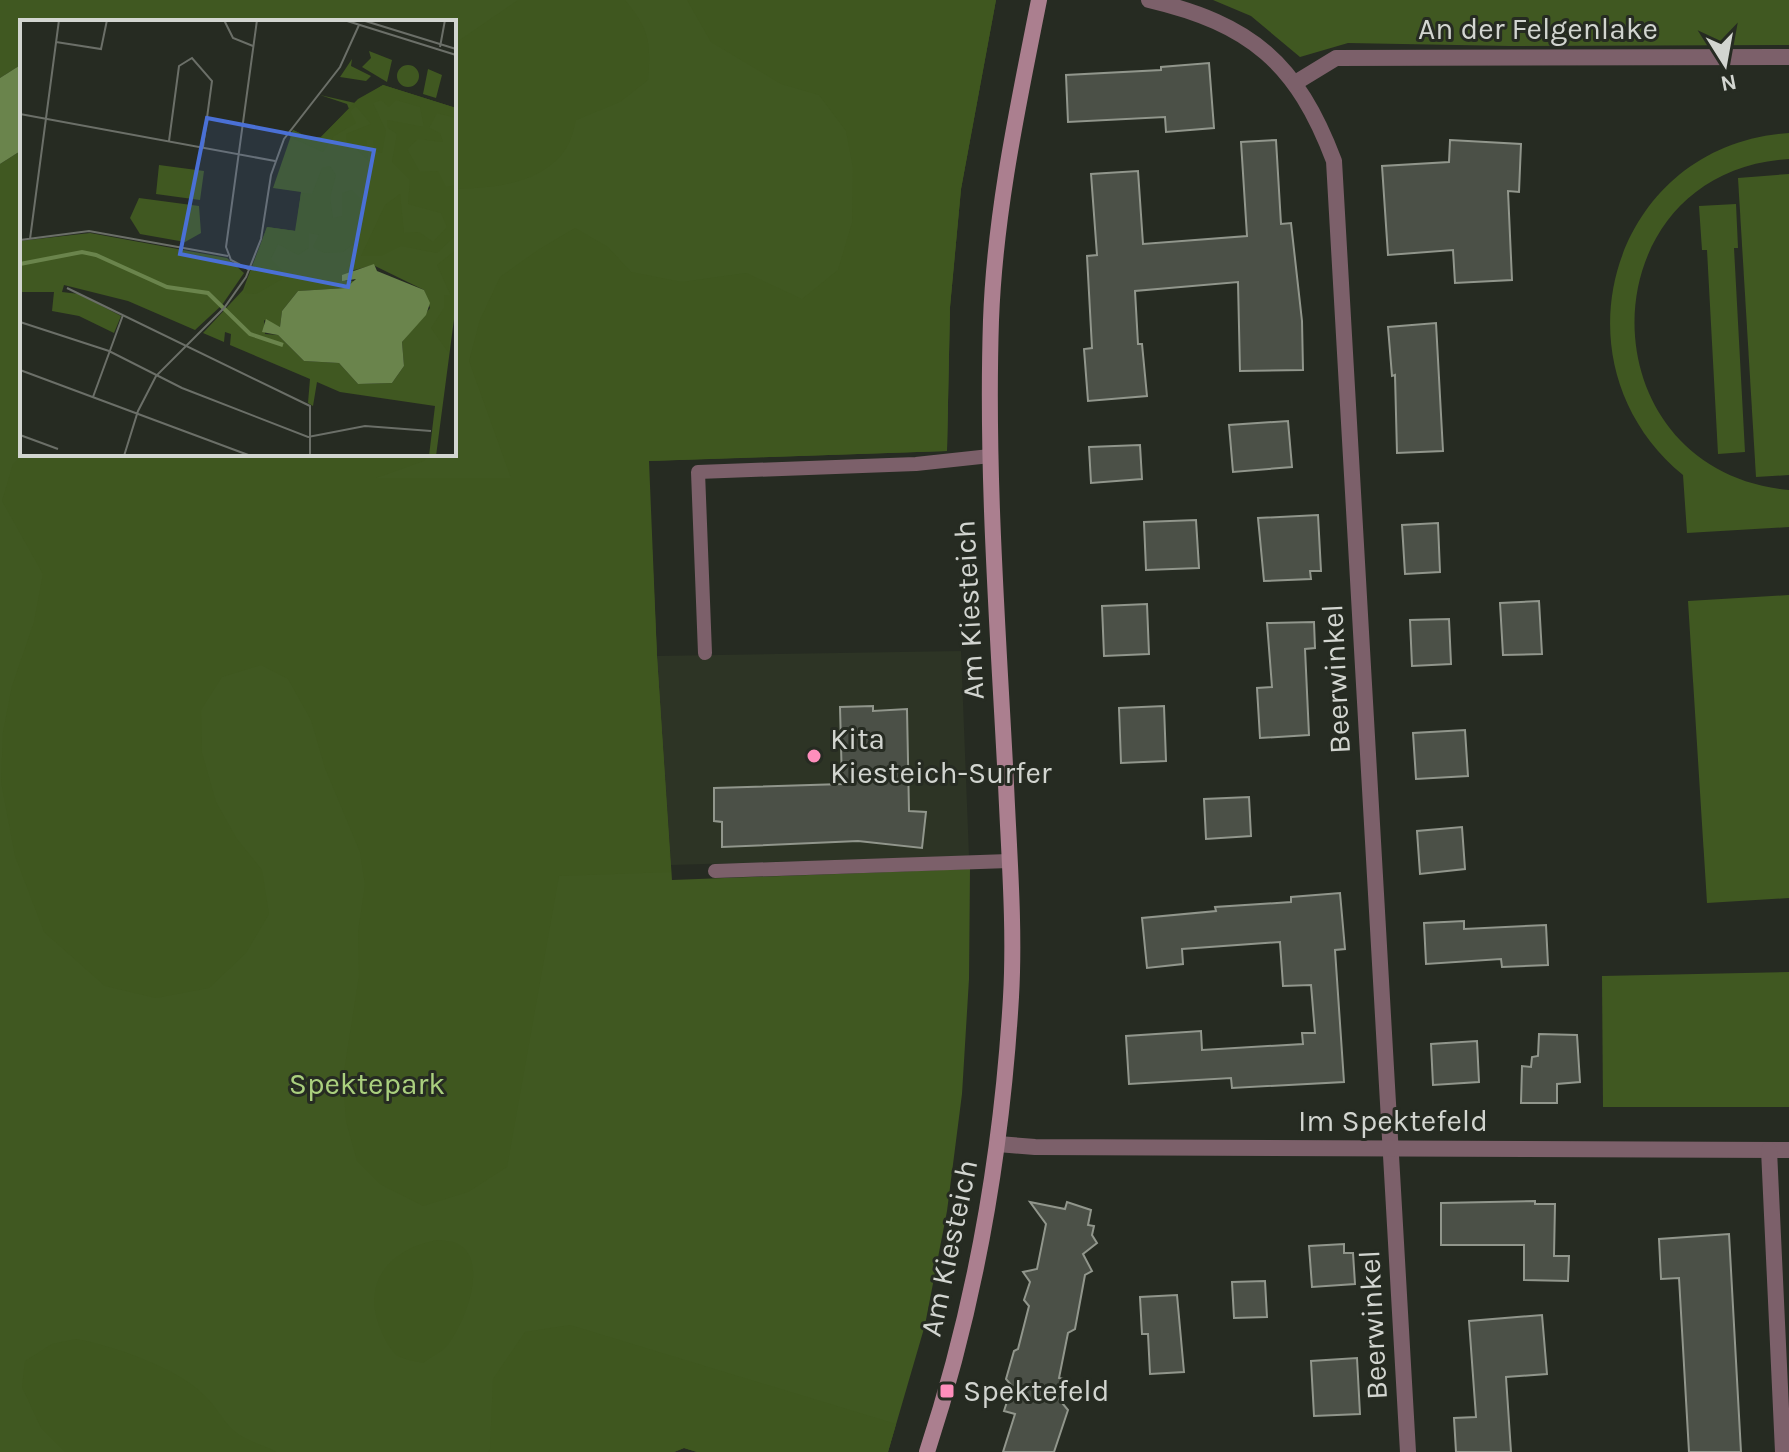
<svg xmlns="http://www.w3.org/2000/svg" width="1789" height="1452" viewBox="0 0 1789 1452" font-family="Karla,sans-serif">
  <rect width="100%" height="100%" fill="#262b22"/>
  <polygon fill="#2d3425" points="961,651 969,856 671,865 657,656"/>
  <g fill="#405821">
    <polygon points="0,0 996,0 961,189 950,307 947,451 648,461 657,656 672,880 970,869 969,979 962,1094 947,1211 925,1325 888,1452 697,1452 684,1448 674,1452 0,1452 0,164 22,150 22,454 454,454 454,22 22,22 22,64 0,78"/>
    <polygon points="1213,0 1789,0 1789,45 1510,46 1348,43 1300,57 1251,16"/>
    <path d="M1789 133V159C1585 171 1581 470 1789 490V527L1687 533 1683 475C1547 363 1612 144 1789 133Z"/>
    <polygon points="1789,174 1789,475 1756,477 1738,178"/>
    <polygon points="1736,204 1738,248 1734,248 1745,452 1718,454 1707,250 1702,250 1699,206"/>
    <polygon points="1789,595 1789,898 1707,903 1688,601"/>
    <polygon points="1789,972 1789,1107 1603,1107 1602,976"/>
  </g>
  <g fill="#3f571f">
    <path d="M518 0H625C650 30 651 43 648 80L620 102 576 120C574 128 572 138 568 145 546 184 494 188 454 189V49L457 42Z"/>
    <polygon points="687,0 996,0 961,189 950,307 947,451 649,461 657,656 671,872 559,876 507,1167 468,1192 423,1206 380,1184 357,1161 346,1121 343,1078 359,976 358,932 365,885 360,852 325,768 311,720 288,679 261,665 222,677 201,710 202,753 216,802 237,839 262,870 269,914 246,953 209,988 156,998 105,986 44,932 15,856 1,782 3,732 12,686 34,622 43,574 2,501 13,464 23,454 428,454 424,461 376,478 511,478 469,361 480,320 500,277 538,250 575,228 608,247 631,272 682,282 746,273 802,299 838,270 852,223 853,168 846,131 819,95 781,84 711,42"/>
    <path d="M438 1240C443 1241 451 1241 456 1243 492 1259 463 1329 444 1349 438 1354 429 1358 423 1363 416 1361 405 1360 398 1356 390 1350 384 1338 381 1330 360 1282 391 1248 438 1240Z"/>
    <polygon points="570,1325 896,1424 888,1452 697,1452 684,1448 674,1452 488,1452 490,1449 493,1379 525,1332"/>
    <path d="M76 1339C112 1345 180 1369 205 1396 216 1406 222 1420 233 1430 244 1440 263 1445 277 1452H65L41 1428 22 1387 25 1361 52 1344Z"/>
  </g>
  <polygon fill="#6a844c" points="22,64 22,150 0,164 0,78"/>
  <g fill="#4b5047" stroke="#91968c" stroke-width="2">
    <polygon points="1209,63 1214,128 1166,132 1165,117 1068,122 1066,75 1161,70 1161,67"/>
    <polygon points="1276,140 1281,224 1291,223 1302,321 1303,370 1240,371 1238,282 1135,291 1138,344 1142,344 1147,396 1088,401 1084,349 1092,348 1087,256 1097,255 1091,174 1138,171 1143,244 1247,236 1241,142"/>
    <polygon points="1450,140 1521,144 1519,192 1508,191 1512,280 1455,283 1453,250 1388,255 1382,166 1449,162"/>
    <polygon points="1436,323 1443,451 1397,453 1395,375 1392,376 1388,327"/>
    <polygon points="1288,421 1292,467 1233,472 1229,425"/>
    <polygon points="1140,445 1142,479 1091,483 1089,447"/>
    <polygon points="1318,515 1321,571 1310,571 1311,579 1264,581 1258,518"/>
    <polygon points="1196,520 1199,568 1146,570 1144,522"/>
    <polygon points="1438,523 1440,572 1405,574 1402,525"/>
    <polygon points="1539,601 1542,654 1503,655 1500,603"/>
    <polygon points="1147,604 1149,654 1104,656 1102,606"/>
    <polygon points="1449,619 1451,664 1412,666 1410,620"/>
    <polygon points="1314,622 1315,648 1305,649 1309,735 1260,738 1257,688 1272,687 1267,623"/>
    <polygon points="873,706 873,711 907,709 909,811 926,812 922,848 858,841 722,847 722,822 714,821 714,788 842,784 840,707"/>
    <polygon points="1164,706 1166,761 1121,763 1119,708"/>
    <polygon points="1465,730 1468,776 1416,779 1413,733"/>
    <polygon points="1249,797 1251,836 1206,839 1204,799"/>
    <polygon points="1462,827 1465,869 1420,874 1417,831"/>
    <polygon points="1340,893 1345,949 1335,950 1344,1082 1232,1088 1231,1078 1129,1084 1126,1036 1201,1031 1202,1050 1303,1044 1302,1033 1315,1033 1311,985 1283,986 1280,942 1182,949 1183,964 1147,968 1142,918 1216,911 1215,907 1291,902 1291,897"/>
    <polygon points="1464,921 1464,929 1546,925 1548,965 1502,967 1501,959 1426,964 1424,923"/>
    <polygon points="1539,1034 1577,1035 1580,1082 1557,1084 1557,1103 1521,1103 1522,1066 1531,1067 1532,1057 1538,1056"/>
    <polygon points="1477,1041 1479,1082 1433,1085 1431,1044"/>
    <polygon points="1535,1201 1535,1204 1555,1204 1554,1256 1569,1256 1568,1281 1524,1280 1524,1245 1441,1245 1441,1203"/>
    <polygon points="1030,1202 1065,1209 1067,1202 1091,1210 1088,1225 1094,1226 1092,1235 1097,1243 1083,1254 1092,1271 1085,1275 1075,1329 1068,1333 1059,1378 1064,1379 1058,1398 1068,1410 1054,1452 1003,1452 1015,1414 1004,1411 1012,1386 1006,1379 1014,1351 1018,1349 1029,1306 1024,1300 1030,1282 1023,1272 1037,1269 1046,1224"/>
    <polygon points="1729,1234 1741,1452 1689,1452 1679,1278 1661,1279 1659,1239"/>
    <polygon points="1344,1244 1344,1253 1353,1253 1355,1284 1312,1287 1309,1246"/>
    <polygon points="1265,1281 1267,1317 1234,1318 1232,1282"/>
    <polygon points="1177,1295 1184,1372 1150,1374 1148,1334 1142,1334 1140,1297"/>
    <polygon points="1542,1315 1547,1374 1506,1377 1511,1452 1456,1452 1454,1418 1476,1417 1469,1321"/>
    <polygon points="1357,1358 1360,1414 1314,1416 1311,1361"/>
  </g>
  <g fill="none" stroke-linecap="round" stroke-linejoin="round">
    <g stroke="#7c606a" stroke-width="14">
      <polyline points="705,653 698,472 916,464 990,456"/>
      <polyline points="715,871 1009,861"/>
    </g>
    <g stroke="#7c606a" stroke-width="16">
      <path d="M1149 0C1251 24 1297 63 1334 161L1408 1452"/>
      <polyline points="1295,83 1336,58 1789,57"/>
      <polyline points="998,1144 1035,1147 1789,1150"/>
      <polyline points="1769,1150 1783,1452"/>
    </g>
    <path stroke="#ab7f8f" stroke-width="16" d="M927 1452C975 1306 1002 1151 1011 997 1015 927 1009 854 1006 784 998 629 986 475 991 320 995 212 1018 106 1039 0"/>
  </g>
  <g fill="#fe8ebc" stroke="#262b22" stroke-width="3">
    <circle cx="814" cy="756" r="8"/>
    <rect x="939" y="1383" width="16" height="16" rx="4"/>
  </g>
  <g text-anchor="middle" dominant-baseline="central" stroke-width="6" stroke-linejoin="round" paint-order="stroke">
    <g font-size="30" fill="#d2d5d0" stroke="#262b22">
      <text x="1538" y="29">An der Felgenlake</text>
      <text transform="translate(969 610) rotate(-93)">Am Kiesteich</text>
      <text transform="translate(1336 679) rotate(-93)">Beerwinkel</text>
      <text x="1393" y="1121">Im Spektefeld</text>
      <text transform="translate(949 1248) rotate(-78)">Am Kiesteich</text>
      <text transform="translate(1373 1325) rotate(-93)">Beerwinkel</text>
    </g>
    <g font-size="30" fill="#d2d5d0" stroke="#262b22" text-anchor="start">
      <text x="830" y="739">Kita<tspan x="830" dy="34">Kiesteich-Surfer</tspan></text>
      <text x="963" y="1391">Spektefeld</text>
    </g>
    <g font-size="30" fill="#aad07e" stroke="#262b22">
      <text x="367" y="1084">Spektepark</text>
    </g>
  </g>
  <g transform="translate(20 20)">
    <rect width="436" height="436" fill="#262b22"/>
    <path d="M349 31 372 40 367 62 342 47 351 38ZM332 39 331 46 351 56 346 61 320 57ZM377 56a11 11 0 1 1 22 0a11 11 0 1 1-22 0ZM408 49 422 55 416 78 403 74ZM363 65 436 88V284L416 436H409L415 386 320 372 297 362 293 386 288 383 290 359 210 325 211 314 205 312 204 322 183 313 223 270 247 207 276 211 281 172 253 168 273 110 290 118 301 117 329 89 327 84 300 75 335 83ZM353 245 404 270 410 288 382 322 384 346 372 363 338 364 319 343 284 341 258 315 245 314 244 300 260 307 262 291 278 271 326 268 336 261H325L331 251ZM139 145 184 151 180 180 136 174ZM119 178 179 186 181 213 165 222 120 214 110 198ZM70 213 207 238 224 253 202 285 175 310 108 281 44 265 42 272 59 274 101 296 94 313 59 296 32 291 34 272H0V221Z" fill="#405821" fill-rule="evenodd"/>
    <path d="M363 65 436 88V98L417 93 409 108 420 113 423 122 398 119 387 129 400 152 418 151 426 167 436 165V215L417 233 381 226 361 236H341L365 185 380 174 384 213 399 212 413 222 427 207 421 193 388 184 390 160 372 142 377 114 368 108 367 100 404 107 400 87 376 80 369 87 361 80 353 83 366 111 362 133 355 131 353 120H346L348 140 326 120V114L351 104 336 86 330 91 336 103 314 116 303 132 270 117 273 110 290 118 301 117 338 79ZM310 146 316 155 310 177 313 198 322 196V173L332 170 341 179 335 223 323 232 304 233 293 227 299 215 289 213V228L278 235 258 224 251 239 262 250V259L236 274 224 273 247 207 275 211 281 173 292 174 302 148ZM436 230V269L428 332 411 308 424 288V275L431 276 417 245Z" fill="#3f571f"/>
    <path d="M354 244 357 251 404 270 410 283 406 295 382 322 384 346 372 363 338 364 319 343 284 341 258 315 242 312 246 299 260 307 262 291 278 271 326 268 336 259 322 261V255Z" fill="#6a844c"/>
    <path fill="none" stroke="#6a844c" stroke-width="4" d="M0 244 62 232 76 235 147 267 188 273 230 314 263 325"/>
    <path fill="none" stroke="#6b6f68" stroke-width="2" d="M204 0 213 18 233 26M324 0 436 35M342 0 436 29M36 22 81 29 87 0M420 27 425 0M0 94 255 141M149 121 159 46 172 38 192 61 183 127M10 219 39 0M0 220 69 211 208 236M230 250 211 240 206 227 237 0M47 268 290 386V436M0 302 89 331 162 368 288 417 345 406 411 411M0 350 231 436M73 377 103 295M0 415 38 429M104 436 118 391 136 356 204 288 226 257 241 219 251 155 264 119 320 47 339 5"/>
    <path fill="#4a70d6" fill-opacity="0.15" stroke="#4a70d6" stroke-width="4" d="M187 98 354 130 328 267 160 234Z"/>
    <rect width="436" height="436" fill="none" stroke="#d2d5d0" stroke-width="4"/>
  </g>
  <g transform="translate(1725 64) rotate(169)" stroke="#262b22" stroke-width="6" paint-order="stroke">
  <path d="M0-6L14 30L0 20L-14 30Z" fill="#d2d5d0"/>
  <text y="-12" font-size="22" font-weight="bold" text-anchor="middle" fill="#d2d5d0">N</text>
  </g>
</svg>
